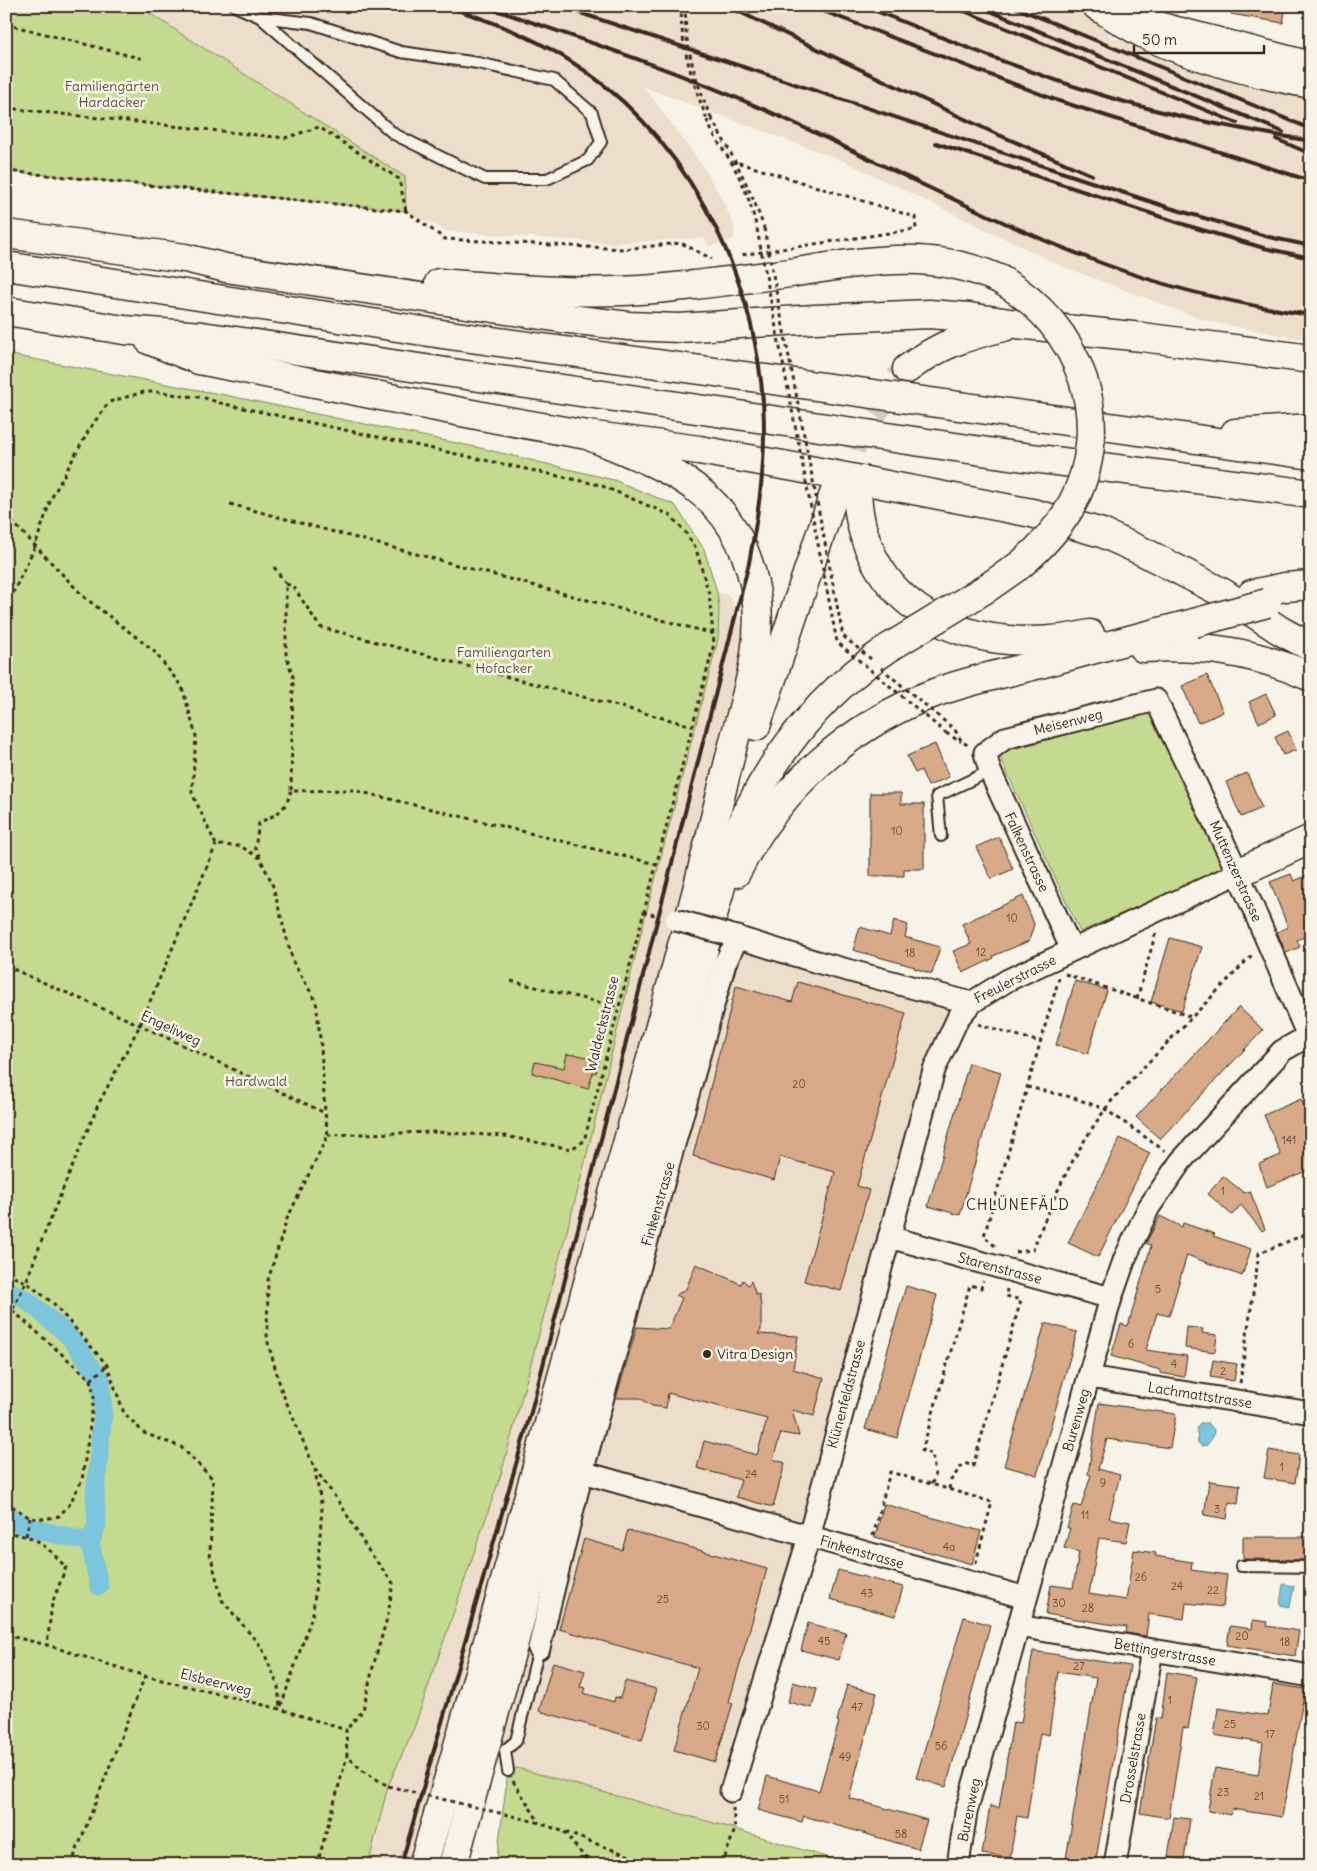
<svg xmlns="http://www.w3.org/2000/svg" width="1317" height="1871" viewBox="0 0 1317 1871" font-family="Delius,sans-serif">
  <rect width="100%" height="100%" fill="#f7f3e8"/>
  <filter id="ink" filterUnits="userSpaceOnUse"><feTurbulence type="fractalNoise" baseFrequency=".02" numOctaves="2"/><feDisplacementMap in="SourceGraphic" scale="10" xChannelSelector="R" yChannelSelector="G"/><feConvolveMatrix kernelMatrix="1 2 1 2 8 2 1 2 1" color-interpolation-filters="sRGB"/></filter>
  <g filter="url(#ink)">
    <g fill="#edddcb">
      <polygon points="138,6 1095,6 1110,37 1263,86 1311,96 1311,339 1291,337 1207,321 1064,267 844,161 644,87 702,165 724,203 735,228 733,240 709,246 704,238 612,243 446,231 406,211 405,177"/>
      <polygon points="717,592 730,596 737,611 744,636 676,920 413,1865 368,1865 388,1786 414,1728 501,1474 579,1186 642,929 718,640 719,607"/>
      <polygon points="726,934 971,1003 958,1018 731,1791 735,1829 517,1768 508,1771 493,1765"/>
    </g>
    <g fill="#c4da90" stroke="#808257">
      <polygon points="6,6 138,6 405,177 406,211 6,171"/>
      <polygon points="6,354 225,395 480,448 614,480 675,505 704,549 717,592 719,607 718,640 642,929 579,1186 501,1474 414,1728 388,1786 368,1865 6,1865"/>
      <polygon points="1151,711 1223,869 1080,932 998,753"/>
      <polygon points="517,1768 735,1829 852,1865 496,1865 508,1771"/>
    </g>
    <g fill="#7cc5dc" stroke="#628790">
      <polygon points="1200,1423 1208,1423 1214,1430 1213,1437 1207,1445 1202,1446 1198,1443 1197,1429"/>
      <polygon points="1283,1584 1294,1586 1290,1607 1280,1605"/>
    </g>
    <g fill="none" stroke-linecap="round" stroke-linejoin="round">
      <g stroke="#7cc5dc" stroke-width="19">
        <polyline points="6,1289 28,1301 69,1336 101,1380 103,1412 95,1495 97,1525 90,1542"/>
        <polyline points="6,1514 26,1527 90,1542 99,1586"/>
      </g>
    </g>
    <g fill="#d7a988" stroke="#3b2a1e">
      <polygon points="1231,6 1286,6 1283,23 1231,14"/>
      <polygon points="1207,675 1223,712 1198,723 1182,686"/>
      <polygon points="1266,694 1276,715 1259,723 1249,702"/>
      <polygon points="1288,731 1296,750 1283,755 1275,737"/>
      <polygon points="935,744 949,777 928,786 921,770 915,773 907,756"/>
      <polygon points="1247,773 1262,808 1241,817 1226,782"/>
      <polygon points="870,793 901,793 901,804 924,804 924,869 904,869 904,876 870,876"/>
      <polygon points="999,837 1013,869 991,879 976,847"/>
      <polygon points="1291,874 1294,881 1308,875 1311,883 1311,934 1297,940 1300,947 1286,953 1277,932 1288,927 1270,882"/>
      <polygon points="1023,896 1034,924 1029,941 993,956 994,958 963,973 953,951 971,944 962,924"/>
      <polygon points="894,920 908,925 905,937 940,947 932,974 914,968 915,967 853,950 860,927 890,936"/>
      <polygon points="1170,938 1202,947 1182,1011 1151,1002"/>
      <polygon points="1075,981 1107,990 1088,1054 1056,1045"/>
      <polygon points="798,982 906,1013 857,1186 869,1190 841,1291 804,1281 835,1172 780,1157 774,1180 693,1156 736,986 792,1002"/>
      <polygon points="1239,1007 1263,1030 1160,1139 1136,1117"/>
      <polygon points="567,1054 573,1055 574,1054 599,1060 596,1073 593,1072 588,1089 532,1073 535,1062 564,1068"/>
      <polygon points="969,1063 1001,1072 960,1215 928,1206"/>
      <polygon points="1301,1099 1311,1124 1311,1169 1267,1187 1259,1164 1281,1155 1264,1115"/>
      <polygon points="1120,1138 1150,1153 1098,1257 1068,1243"/>
      <polygon points="1223,1176 1244,1193 1250,1191 1265,1229 1262,1231 1241,1205 1232,1215 1208,1194"/>
      <polygon points="1160,1216 1182,1227 1183,1223 1215,1234 1213,1236 1251,1249 1242,1276 1187,1255 1169,1316 1157,1313 1146,1350 1187,1356 1184,1377 1160,1373 1160,1370 1111,1356 1121,1324 1128,1326 1151,1246 1146,1243"/>
      <polygon points="696,1264 741,1284 743,1280 748,1285 751,1281 756,1295 759,1294 761,1306 761,1330 758,1334 798,1336 793,1369 824,1378 814,1416 792,1410 799,1436 781,1433 773,1459 785,1463 773,1507 736,1497 741,1480 697,1468 704,1441 757,1455 767,1419 668,1393 666,1408 652,1406 640,1398 616,1398 637,1327 669,1329 682,1298 676,1295 686,1289"/>
      <polygon points="906,1286 937,1295 897,1438 865,1429"/>
      <polygon points="1045,1323 1077,1332 1037,1475 1004,1466"/>
      <polygon points="1187,1327 1203,1329 1202,1333 1217,1335 1215,1352 1185,1348"/>
      <polygon points="1213,1360 1237,1364 1234,1381 1210,1377"/>
      <polygon points="1099,1403 1176,1414 1170,1448 1107,1439 1098,1469 1120,1475 1109,1518 1130,1522 1126,1542 1099,1538 1089,1594 1126,1600 1134,1550 1156,1553 1155,1556 1192,1562 1191,1570 1227,1575 1223,1607 1186,1603 1184,1619 1149,1614 1146,1636 1126,1633 1127,1627 1046,1614 1051,1585 1073,1588 1079,1552 1064,1548 1070,1528 1067,1528 1074,1505 1081,1507 1091,1475 1088,1474"/>
      <polygon points="1269,1450 1299,1455 1295,1483 1264,1478"/>
      <polygon points="1209,1481 1240,1485 1238,1504 1229,1502 1227,1519 1204,1515"/>
      <polygon points="884,1504 981,1531 972,1564 875,1537"/>
      <polygon points="628,1530 767,1569 729,1702 733,1703 715,1762 674,1750 698,1668 559,1629 584,1539 622,1550"/>
      <polygon points="1243,1537 1311,1537 1311,1560 1243,1559"/>
      <polygon points="838,1570 903,1587 895,1616 830,1599"/>
      <polygon points="964,1617 990,1625 946,1787 916,1778"/>
      <polygon points="1253,1620 1268,1622 1267,1626 1299,1631 1295,1656 1227,1645 1230,1626 1252,1629"/>
      <polygon points="808,1623 846,1633 839,1660 801,1650"/>
      <polygon points="1033,1651 1130,1666 1095,1865 1065,1865 1096,1678 1058,1672 1049,1735 1040,1733 1027,1818 1017,1816 1010,1858 982,1854 990,1806 999,1808 1013,1722 1021,1723"/>
      <polygon points="553,1662 585,1671 580,1687 586,1688 584,1693 614,1702 615,1697 620,1698 625,1681 657,1689 642,1740 539,1711"/>
      <polygon points="1167,1672 1197,1677 1188,1729 1183,1727 1169,1818 1140,1813 1156,1718 1161,1719"/>
      <polygon points="793,1682 817,1689 812,1708 788,1702"/>
      <polygon points="1273,1684 1305,1689 1282,1817 1232,1809 1231,1815 1208,1811 1215,1768 1258,1775 1263,1743 1214,1735 1218,1708 1268,1716"/>
      <polygon points="847,1685 877,1693 849,1798 927,1820 918,1849 804,1816 802,1822 758,1810 767,1776 819,1791 839,1722 837,1721"/>
      <polygon points="1174,1817 1190,1819 1184,1860 1168,1857"/>
    </g>
    <g fill="none" stroke-linecap="round" stroke-linejoin="round">
      <polyline stroke="#d1cbc0" stroke-width="28" stroke-dasharray="28 14" stroke-linecap="butt" points="836,488 857,435 867,420 907,369"/>
      <defs>
        <g id="lane">
          <polyline points="235,6 260,17 311,23 401,52 478,63 554,80 592,113 601,142 588,160 547,179 485,179 394,134 260,17"/>
          <polyline points="941,836 937,796 990,771"/>
          <polyline points="1241,1566 1311,1567"/>
          <polyline points="508,1771 505,1750 516,1741 539,1648"/>
        </g>
        <g id="street">
          <polyline points="726,934 817,962 971,1003"/>
          <polyline points="1072,950 990,771 985,753 1005,738 1156,700 1238,873 1311,1043"/>
          <polyline points="889,1237 1111,1298"/>
          <polyline points="1089,1377 1311,1413"/>
          <polyline points="582,1472 1026,1598"/>
          <polyline points="1019,1626 1152,1650 1311,1676"/>
          <polyline points="539,1648 582,1472 725,963 738,937"/>
          <polyline points="731,1791 809,1537 934,1070 958,1018 971,1003 1008,980 1238,873"/>
          <polyline points="958,1865 966,1812 1111,1298 1125,1258 1149,1207 1181,1161 1282,1051 1308,1036"/>
          <polyline points="1115,1865 1152,1650"/>
        </g>
        <g id="secondary">
          <polyline points="1126,15 1165,28 1311,66"/>
          <polyline points="1238,873 1311,839"/>
        </g>
        <g id="highway">
          <path d="M1097 6C1114 17 1132 28 1150 37 1200 60 1257 74 1311 84"/>
          <polyline points="6,234 185,258 226,268 561,318 629,326 679,328 815,319 929,314 969,317 1017,324 1142,337 1311,359"/>
          <polyline points="6,266 442,334 1311,455"/>
          <path d="M439 283C511 289 583 295 655 289 700 285 745 279 790 273 864 262 928 247 999 279"/>
          <polyline points="6,311 124,330 202,336 1009,455 1311,494"/>
          <polyline points="149,340 199,360 497,419 587,435 699,450 794,467 1032,513 1102,533 1146,553 1223,593 1281,631 1311,647"/>
          <path d="M907 369C939 345 965 336 1004 327"/>
          <polyline points="1235,433 1311,428"/>
          <path d="M857 492C863 617 981 659 1090 634"/>
          <polyline points="987,588 1020,565"/>
          <polyline points="1252,594 1285,587 1311,585"/>
          <path d="M1143 648C1207 645 1252 651 1311 677"/>
          <polyline points="756,726 836,488"/>
          <path d="M736 873C778 788 849 725 937 692 970 680 1006 673 1040 664 1091 650 1143 636 1194 623"/>
          <path d="M423 1865C481 1672 534 1477 588 1283 625 1150 664 1016 699 882 710 836 722 791 733 745 747 692 766 638 754 583 733 488 667 468 587 435"/>
          <path d="M453 1865 730 853C762 766 814 699 890 647"/>
        </g>
      </defs>
      <use href="#lane" stroke="#3b2a1e" stroke-width="14"/>
      <use href="#street" stroke="#3b2a1e" stroke-width="25"/>
      <use href="#secondary" stroke="#3b2a1e" stroke-width="31"/>
      <use href="#highway" stroke="#3b2a1e" stroke-width="31"/>
      <g stroke="#3b2a1e" stroke-width="3" stroke-dasharray="4 4" stroke-linecap="butt">
        <polyline points="6,24 143,59"/>
        <polyline points="6,108 285,138 319,127 399,179 406,211"/>
        <path d="M711 118C732 154 751 189 764 228"/>
        <path d="M707 120C714 139 727 153 736 171 746 189 752 208 757 229"/>
        <polyline points="731,164 736,162 915,217 916,229 741,255"/>
        <polyline points="6,171 406,211 445,239 624,249 681,243 712,259"/>
        <polyline points="230,504 714,634"/>
        <polyline points="6,515 84,597 153,650 182,687 196,736 192,793 216,845 240,846 260,858 272,883 293,962 316,1001 321,1047 325,1113 328,1135 287,1219 268,1280 267,1339 282,1392 315,1469 341,1505 368,1550 393,1583 388,1615 374,1663 363,1710 346,1730"/>
        <polyline points="274,567 286,584 286,654 293,677 291,791 353,790 656,864"/>
        <polyline points="286,584 293,586 320,627 693,726"/>
        <polyline points="6,608 35,546 51,499 90,428 109,402 144,392 162,392 183,396 202,397 220,403 600,485 670,515 686,533 696,549 709,594 714,644 584,1141 571,1149 505,1136 433,1132 328,1135"/>
        <polyline points="955,730 962,742 968,745"/>
        <polyline points="946,733 961,742"/>
        <path d="M260 857 255 848 259 823C278 813 285 812 291 791"/>
        <polyline points="643,912 658,916"/>
        <polyline points="6,966 140,1025 325,1113"/>
        <polyline points="1065,974 1192,1017"/>
        <polyline points="511,981 618,1007"/>
        <polyline points="1137,999 1156,932"/>
        <polyline points="978,1024 1040,1042"/>
        <polyline points="1027,1087 1071,1097 1105,1109 1165,1151"/>
        <polyline points="995,1246 984,1236 1059,978"/>
        <path d="M1016 1252 1033 1250C1053 1196 1078 1144 1113 1099L1252 955"/>
        <polyline points="6,1274 26,1282 54,1304 107,1365 124,1413 144,1433 181,1447 213,1479 210,1554 222,1600 262,1648 278,1686 280,1709"/>
        <polyline points="6,1306 12,1310 91,1380 94,1398 82,1480 69,1505 59,1516 44,1519 30,1518 6,1502"/>
        <polyline points="6,1323 26,1282 45,1232 98,1105 140,1025 216,845"/>
        <polyline points="91,1380 107,1365"/>
        <polyline points="1240,1383 1259,1253 1311,1232"/>
        <polyline points="932,1484 935,1474 932,1454 922,1451 970,1285 981,1288 983,1281"/>
        <polyline points="949,1489 951,1480 964,1463 973,1466 1021,1300 1006,1296 1007,1289"/>
        <path d="M6 1530C16 1536 26 1535 36 1540 47 1547 57 1558 66 1567L52 1604 47 1645"/>
        <polyline points="26,1536 30,1518"/>
        <polyline points="873,1536 890,1472 992,1502 975,1566"/>
        <polyline points="6,1635 47,1645 145,1676 280,1709 346,1730 347,1756 363,1771 388,1786"/>
        <polyline points="281,1706 313,1613 318,1562 322,1508 315,1471"/>
        <polyline points="513,1781 539,1822"/>
        <polyline points="512,1816 540,1823 654,1865"/>
        <polyline points="564,1832 591,1865"/>
        <polyline points="71,1865 145,1676"/>
        <polyline points="317,1865 347,1756"/>
        <polyline points="722,1865 735,1829 733,1808"/>
      </g>
      <use href="#lane" stroke="#f7f3e8" stroke-width="10"/>
      <use href="#street" stroke="#f7f3e8" stroke-width="21"/>
      <use href="#secondary" stroke="#f7f3e8" stroke-width="28"/>
      <use href="#highway" stroke="#f7f3e8" stroke-width="28"/>
      <g stroke="#3b2a1e" stroke-width="4">
        <path d="M484 6C588 41 692 76 792 122 895 170 997 224 1104 264 1171 289 1240 305 1311 315"/>
        <polyline points="559,6 1170,208 1269,237 1311,246"/>
        <polyline points="727,6 992,132 1092,175"/>
        <polyline points="810,6 1056,100 1311,181"/>
        <path d="M863 6C947 39 1031 75 1118 100 1182 119 1246 130 1311 141"/>
        <polyline points="952,6 1237,123"/>
        <polyline points="978,6 1283,132"/>
        <polyline points="1012,6 1311,129"/>
        <polyline points="1276,139 1311,154"/>
        <polyline points="936,143 1192,227 1264,248 1311,258"/>
        <path d="M401 1865 531 1412 749 563C759 510 767 457 763 402 753 266 682 129 564 57 526 34 487 20 446 6"/>
      </g>
      <defs>
        <polyline id="street-bridge" points="676,920 726,934"/>
        <g id="highway-bridge">
          <path d="M999 279C1081 325 1117 423 1070 508 1057 530 1039 549 1020 565"/>
          <polyline points="1194,623 1267,603"/>
          <polyline points="890,647 987,588"/>
        </g>
      </defs>
      <use href="#street-bridge" stroke="#3b2a1e" stroke-width="25" stroke-linecap="butt"/>
      <use href="#highway-bridge" stroke="#3b2a1e" stroke-width="31" stroke-linecap="butt"/>
      <g stroke="#3b2a1e" stroke-width="3" stroke-dasharray="4 4" stroke-linecap="butt">
        <path d="M682 6C678 42 695 87 707 120"/>
        <path d="M686 6C682 41 698 87 711 118"/>
        <polyline points="764,228 843,636 871,659"/>
        <polyline points="757,229 837,642 946,733"/>
        <polyline points="881,668 955,730"/>
        <polyline points="388,1786 512,1816"/>
      </g>
      <use href="#street-bridge" stroke="#f7f3e8" stroke-width="21"/>
      <use href="#highway-bridge" stroke="#f7f3e8" stroke-width="28"/>
    </g>
  </g>
  <circle fill="#3b2a1e" stroke="#f7f3e8" stroke-width="2" cx="707" cy="1354" r="5"/>
  <g text-anchor="middle" dominant-baseline="central" stroke-width="5" stroke-linejoin="round" paint-order="stroke">
    <g font-size="11" fill="#624a38">
      <text x="897" y="831">10</text>
      <text x="1012" y="918">10</text>
      <text x="981" y="952">12</text>
      <text x="910" y="953">18</text>
      <text x="799" y="1084">20</text>
      <text x="1289" y="1140">141</text>
      <text x="1223" y="1191">1</text>
      <text x="1158" y="1289">5</text>
      <text x="1131" y="1344">6</text>
      <text x="1174" y="1364">4</text>
      <text x="1223" y="1371">2</text>
      <text x="1282" y="1467">1</text>
      <text x="751" y="1474">24</text>
      <text x="1103" y="1483">9</text>
      <text x="1217" y="1509">3</text>
      <text x="1085" y="1515">11</text>
      <text x="949" y="1547">4a</text>
      <text x="1141" y="1577">26</text>
      <text x="1177" y="1586">24</text>
      <text x="1213" y="1590">22</text>
      <text x="867" y="1593">43</text>
      <text x="663" y="1599">25</text>
      <text x="1059" y="1603">30</text>
      <text x="1088" y="1608">28</text>
      <text x="1242" y="1636">20</text>
      <text x="824" y="1641">45</text>
      <text x="1285" y="1642">18</text>
      <text x="1079" y="1666">27</text>
      <text x="1170" y="1700">1</text>
      <text x="857" y="1707">47</text>
      <text x="1230" y="1724">25</text>
      <text x="703" y="1726">30</text>
      <text x="1270" y="1734">17</text>
      <text x="941" y="1746">56</text>
      <text x="845" y="1757">49</text>
      <text x="1223" y="1792">23</text>
      <text x="1259" y="1796">21</text>
      <text x="784" y="1799">51</text>
      <text x="901" y="1834">58</text>
    </g>
    <g font-size="14" fill="#5d563a" stroke="#f7f3e8">
      <text x="112" y="86">Familiengärten<tspan x="112" dy="16">Hardacker</tspan></text>
      <text x="504" y="652">Familiengarten<tspan x="504" dy="16">Hofacker</tspan></text>
      <text x="256" y="1081">Hardwald</text>
    </g>
    <g font-size="14" fill="#3b2a1e" stroke="#f7f3e8">
      <text transform="translate(1068 722) rotate(-14)">Meisenweg</text>
      <text transform="translate(1027 852) rotate(65)">Falkenstrasse</text>
      <text transform="translate(1236 871) rotate(66)">Muttenzerstrasse</text>
      <text transform="translate(1015 979) rotate(-27)">Freulerstrasse</text>
      <text transform="translate(602 1024) rotate(-76)">Waldeckstrasse</text>
      <text transform="translate(171 1028) rotate(25)">Engeliweg</text>
      <text transform="translate(658 1204) rotate(-74)">Finkenstrasse</text>
      <text transform="translate(1000 1268) rotate(15)">Starenstrasse</text>
      <text transform="translate(846 1394) rotate(-75)">Klünenfeldstrasse</text>
      <text transform="translate(1200 1395) rotate(9)">Lachmattstrasse</text>
      <text transform="translate(1076 1420) rotate(-74)">Burenweg</text>
      <text transform="translate(862 1552) rotate(16)">Finkenstrasse</text>
      <text transform="translate(1165 1652) rotate(10)">Bettingerstrasse</text>
      <text transform="translate(216 1682) rotate(14)">Elsbeerweg</text>
      <text transform="translate(1133 1758) rotate(-80)">Drosselstrasse</text>
      <text transform="translate(969 1810) rotate(-78)">Burenweg</text>
    </g>
    <g font-size="14" fill="#3b2a1e" stroke="#f7f3e8" text-anchor="start">
      <text x="717" y="1354">Vitra Design</text>
    </g>
    <g font-size="15" letter-spacing="1" fill="#3b2a1e" stroke="#f7f3e8">
      <text x="1018" y="1204">CHLÜNEFÄLD</text>
    </g>
  </g>
  <rect width="1317" height="1871" fill="none" stroke="#f7f3e8" stroke-width="25"/>
  <rect x="12" y="12" width="1292" height="1846" fill="none" stroke="#3b2a1e" stroke-width="2" filter="url(#ink)"/>
  <path d="M1134 45v8h130v-8" fill="none" stroke="#3b2a1e" stroke-width="2.5"/>
  <text x="1142" y="45" font-size="15" fill="#3b2a1e" stroke="#f7f3e8" stroke-width="4" paint-order="stroke">50 m</text>
</svg>
